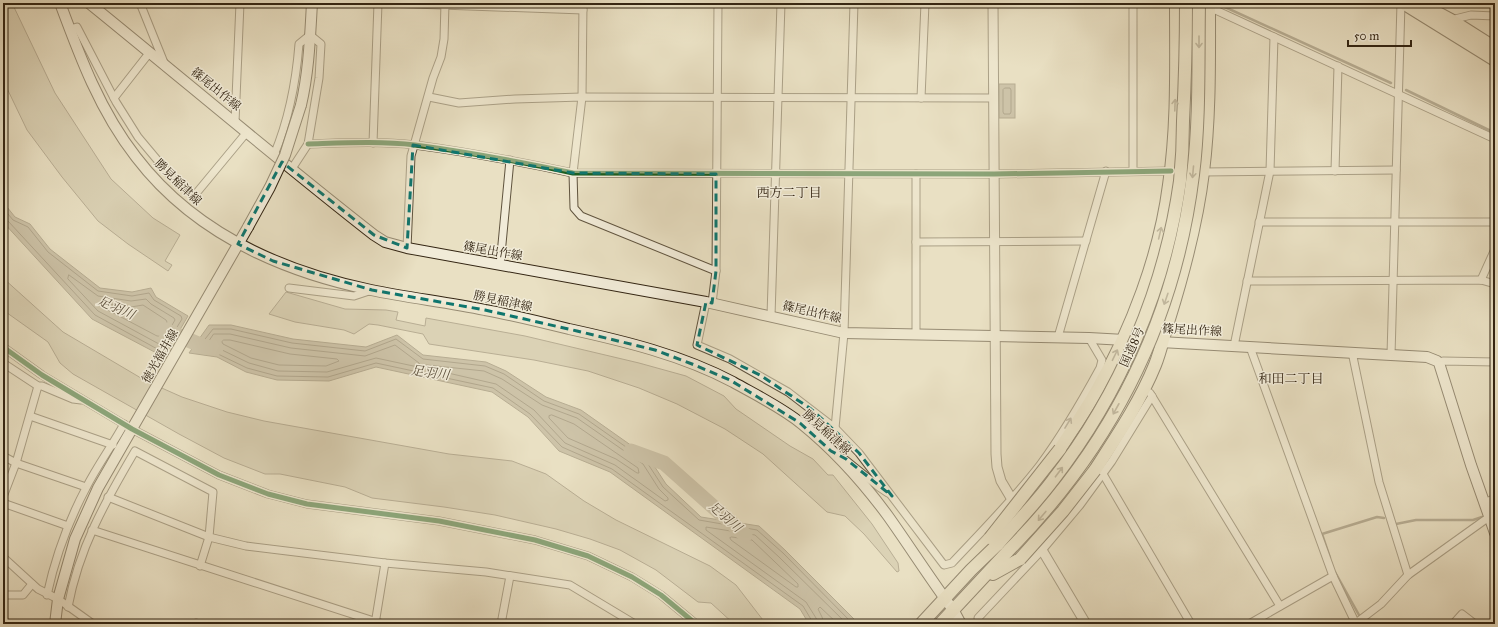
<svg xmlns="http://www.w3.org/2000/svg" width="1498" height="627" viewBox="0 0 1498 627" font-family="'IM FELL Great Primer','Noto Serif JP',serif">
  <rect width="100%" height="100%" fill="#e9e0c3"/>
  <filter id="stains"><feTurbulence type="fractalNoise" baseFrequency=".005" numOctaves="4"/><feColorMatrix values="0 0 0 0 .2 0 0 0 0 .09 0 0 0 0 .02 0 0 0 .5 -.17"/></filter>
  <radialGradient id="worn" r=".72"><stop offset=".6" stop-color="#630" stop-opacity="0"/><stop offset="1" stop-color="#630" stop-opacity=".3"/></radialGradient>
  <g fill="#cac0a5" stroke="#7e725c">
    <polygon points="3,3 12,3 55,93 111,179 153,218 180,235 165,261 172,265 168,271 128,244 98,221 62,177 27,130 3,80"/>
    <polygon points="3,278 63,332 146,381 182,397 227,412 264,421 449,454 512,461 546,474 584,501 616,520 710,566 736,585 766,624 734,624 711,603 698,602 656,570 620,550 590,539 556,529 495,515 444,507 372,498 345,487 280,474 265,474 224,458 179,434 73,374 60,363 48,342 3,310"/>
    <polygon points="286,292 345,309 386,310 398,312 396,320 425,326 426,318 525,336 639,363 686,376 724,396 736,409 790,446 813,459 828,475 833,475 872,524 898,563 899,571 897,572 864,534 845,516 827,512 763,454 725,429 677,404 639,388 588,371 534,360 429,344 423,334 378,325 369,324 354,334 344,330 295,322 269,314"/>
  </g>
  <g fill="#aba087" stroke="#7b6f59">
    <rect x="999" y="84" width="16" height="34"/>
    <polygon points="3,202 15,217 30,224 50,249 100,288 132,292 151,288 156,297 188,316 164,357 92,319 3,222"/>
    <polygon points="209,325 231,325 293,339 366,347 397,335 423,355 486,362 506,371 546,397 581,410 649,458 666,484 701,517 759,526 785,550 856,621 858,624 809,624 800,609 610,472 559,451 528,417 492,392 376,367 329,381 277,380 246,372 217,357 189,353"/>
  </g>
  <g fill="none" stroke-linecap="round" stroke-linejoin="round">
    <g stroke="#6f624d" stroke-width="1">
      <polygon points="1005,88 1010,88 1011,90 1011,112 1010,114 1004,114 1003,112 1003,90"/>
      <polyline points="3,208 13,220 28,227 48,252 98,291 132,296 149,293 154,300 181,316 182,319 163,350 161,351 95,315 8,221 3,219"/>
      <polygon points="69,275 98,296 131,301 146,299 151,304 174,318 175,320 161,344 159,344 98,311 68,279"/>
      <polygon points="103,303 131,307 143,305 166,320 167,322 159,336 157,336 102,307 101,305"/>
      <polygon points="214,334 230,334 291,348 365,356 395,345 419,363 420,365 418,367 376,358 327,372 278,371 249,363 220,349 207,347 207,344"/>
      <polygon points="224,340 230,340 290,354 337,359 339,361 326,366 279,365 251,358 223,344 222,342"/>
      <polygon points="427,365 484,371 502,379 542,405 577,418 643,464 659,489 668,498 668,500 665,501 615,465 565,443 534,410 496,384 426,368 425,366"/>
      <polygon points="552,415 574,424 638,468 639,473 637,473 616,459 568,438 549,418 549,416"/>
      <polygon points="732,537 752,540 798,584 798,587 796,587 731,540 730,538"/>
      <polyline points="813,624 812,621 803,606 612,469 562,447 530,414 493,388 376,363 328,377 277,376 247,368 218,354 199,350 198,348 213,329 231,329 292,343 365,351 396,339 423,359 485,366 504,374 544,401 579,414 646,461 663,487 699,520 757,530 783,553 853,624"/>
      <polyline points="818,624 816,618 806,602 706,530 706,527 755,535 779,557 847,624"/>
      <polyline points="824,624 822,617 818,609 820,607 838,624"/>
    </g>
    <g stroke="#7b6f59" stroke-width="2.5">
      <polyline points="1216,3 1391,83"/>
      <polyline points="1406,90 1495,133"/>
      <polyline points="1396,524 1416,520 1473,520 1482,517"/>
      <polyline points="1330,558 1322,534 1377,517 1384,518"/>
      <polyline points="1335,572 1359,615"/>
    </g>
    <g stroke="#aba087" stroke-width="15">
      <polyline points="158,327 205,347 216,348"/>
      <polyline points="631,451 664,463 745,535"/>
    </g>
    <defs>
      <g id="minor">
        <polyline points="140,3 165,65"/>
        <polyline points="386,3 583,10"/>
        <polyline points="583,3 582,97 573,173 574,208 581,216 716,271"/>
        <polyline points="1133,3 1133,171"/>
        <polyline points="1209,7 1495,139"/>
        <polyline points="1451,20 1471,15 1495,16"/>
        <polyline points="70,29 77,27 116,102 138,137 169,174 194,196 247,132"/>
        <polyline points="429,97 459,103 515,99 582,97 993,98"/>
        <polyline points="114,98 150,52"/>
        <polyline points="921,98 925,3"/>
        <polyline points="235,122 240,3"/>
        <polyline points="373,143 378,3"/>
        <path d="M308 144C343 143 380 141 415 145 468 152 521 162 573 173L994 174 1171 171"/>
        <path d="M274 155C289 119 296 83 299 44L310 35 321 44 319 78 308 144 291 170"/>
        <polyline points="1335,171 1338,66"/>
        <polyline points="1203,172 1396,170"/>
        <polyline points="916,174 916,335"/>
        <polyline points="1259,222 1495,222"/>
        <polyline points="916,242 1086,241"/>
        <polyline points="407,248 411,156 433,78 441,57 444,39 445,3"/>
        <polyline points="500,265 510,160"/>
        <polyline points="1481,280 1495,249"/>
        <polyline points="1247,281 1481,280 1495,284"/>
        <polyline points="289,288 354,296 372,290"/>
        <path d="M706 302 697 345 730 359 788 392 835 428 859 453 944 565 952 563C982 531 1013 500 1040 465 1063 434 1082 401 1100 368L1102 360 1089 338"/>
        <polyline points="712,303 716,271 718,3"/>
        <polyline points="771,316 781,3"/>
        <polyline points="1058,337 1106,171"/>
        <polyline points="1234,346 1270,171 1274,37"/>
        <polyline points="3,347 42,375 132,429 219,475 268,494 307,504 439,521 535,540 588,556 632,577 661,595 696,624"/>
        <polyline points="1250,347 1333,576 1356,624"/>
        <polyline points="1352,352 1379,482 1408,575"/>
        <polyline points="1391,355 1401,3"/>
        <polyline points="3,363 38,386 42,386 73,399 81,400"/>
        <polyline points="1439,363 1443,361 1495,362"/>
        <polyline points="1150,393 1280,606"/>
        <polyline points="30,416 113,445"/>
        <polyline points="835,428 844,333 854,3"/>
        <polyline points="3,456 16,463 86,487"/>
        <polyline points="843,458 879,487 888,493"/>
        <polyline points="1103,474 1191,624"/>
        <polyline points="3,497 16,463 38,386"/>
        <polyline points="108,497 209,537 246,546 385,563 486,572 570,585 635,624"/>
        <polyline points="3,503 68,526"/>
        <polyline points="1485,503 1495,498"/>
        <polyline points="92,530 383,624"/>
        <polyline points="3,557 38,589 58,599 93,624"/>
        <polyline points="3,595 23,595 32,584"/>
        <path d="M47 595C55 558 68 522 86 488 97 466 112 446 124 424"/>
        <path d="M68 607C79 548 105 502 135 451L213 492 209 537 200 566"/>
        <polyline points="196,623 199,624"/>
        <polyline points="1356,623 1381,604 1408,575 1489,517"/>
        <polyline points="375,624 385,563"/>
        <polyline points="501,624 510,576"/>
        <polyline points="979,624 978,618 1043,549 1080,505 1112,461 1152,396"/>
        <polyline points="1249,624 1333,576"/>
        <polyline points="1453,624 1462,614 1475,624"/>
      </g>
      <polyline id="tertiary" points="993,3 996,454 997,467 1001,481 1086,624"/>
      <g id="secondary">
        <path d="M60 3C80 57 100 111 136 157 194 233 280 271 371 290 409 298 447 302 485 310 513 315 541 322 569 329 624 341 682 355 733 382 756 395 781 407 802 424 834 450 863 482 888 516 910 547 931 580 954 611L961 624"/>
        <path d="M89 3C184 80 278 160 374 235L385 242 407 248 706 302 844 333 1089 338 1391 355 1427 357 1437 361 1439 363 1471 465 1495 533"/>
        <path d="M301 105C309 71 310 37 312 3"/>
        <polyline points="55,624 58,599 75,539 98,488 248,227"/>
      </g>
      <g id="trunk">
        <polyline points="1403,3 1495,60"/>
        <polyline points="1419,3 1451,20 1495,48"/>
        <path d="M1060 449C1072 430 1086 410 1097 390 1132 329 1160 255 1169 185 1178 125 1176 63 1176 3"/>
        <path d="M1095 470C1117 436 1140 402 1155 365 1161 350 1164 334 1169 319 1184 271 1197 222 1203 172 1210 116 1209 59 1209 3"/>
        <polyline points="993,574 1020,559"/>
        <polyline points="921,624 971,570 998,544"/>
        <polyline points="940,624 1008,551"/>
      </g>
    </defs>
    <use href="#minor" stroke="#60543f" stroke-width="9"/>
    <use href="#tertiary" stroke="#60543f" stroke-width="11"/>
    <use href="#secondary" stroke="#332513" stroke-width="12"/>
    <use href="#trunk" stroke="#332513" stroke-width="14"/>
    <use href="#minor" stroke="#f1ebd8" stroke-width="7"/>
    <use href="#tertiary" stroke="#f1ebd8" stroke-width="9"/>
    <use href="#secondary" stroke="#f1ebd8" stroke-width="10"/>
    <use href="#trunk" stroke="#e9e0c3" stroke-width="12"/>
    <defs>
      <polyline id="secondary-bridge" points="248,227 270,187 285,155 301,105"/>
      <g id="trunk-bridge">
        <polyline points="990,538 1060,449"/>
        <path d="M998 544C1016 523 1036 503 1053 480 1120 394 1165 289 1180 181 1182 161 1183 141 1183 121 1185 81 1186 42 1186 3"/>
        <path d="M1008 551C1111 447 1175 321 1193 175 1200 119 1198 60 1199 3"/>
        <polyline points="1020,559 1063,511 1095,470"/>
      </g>
    </defs>
    <use href="#secondary-bridge" stroke="#332513" stroke-width="12" stroke-linecap="butt"/>
    <use href="#trunk-bridge" stroke="#332513" stroke-width="14" stroke-linecap="butt"/>
    <use href="#secondary-bridge" stroke="#f1ebd8" stroke-width="10"/>
    <use href="#trunk-bridge" stroke="#e9e0c3" stroke-width="12"/>
    <defs>
      <g id="cycleway">
        <path d="M308 144C343 143 380 141 415 145 468 152 521 162 573 173L994 174 1171 171"/>
        <polyline points="3,347 42,375 132,429 219,475 268,494 307,504 439,521 535,540 588,556 632,577 661,595 696,624"/>
      </g>
    </defs>
    <use href="#cycleway" stroke="#f1ebd8" stroke-width="8"/>
    <use href="#cycleway" stroke="#1b5e20" stroke-width="5"/>
  </g>
  <defs><path id="oneway-shaft" d="M-6 0H5M1.5-3L5.5 0L1.5 3" fill="none" stroke-width="1.6" stroke-linecap="round" stroke-linejoin="round"/></defs>
  <g stroke="#8e826b">
    <use href="#oneway-shaft" transform="translate(1199 42) rotate(90)"/>
    <use href="#oneway-shaft" transform="translate(1175 105) rotate(-88)"/>
    <use href="#oneway-shaft" transform="translate(1193 172) rotate(95)"/>
    <use href="#oneway-shaft" transform="translate(1160 233) rotate(-77)"/>
    <use href="#oneway-shaft" transform="translate(1166 299) rotate(109)"/>
    <use href="#oneway-shaft" transform="translate(1115 355) rotate(-64)"/>
    <use href="#oneway-shaft" transform="translate(1116 409) rotate(119)"/>
    <use href="#oneway-shaft" transform="translate(1059 472) rotate(-53)"/>
    <use href="#oneway-shaft" transform="translate(1042 516) rotate(130)"/>
  </g>
  <use stroke="#928876" href="#oneway-shaft" transform="translate(1068 423) rotate(-59)"/>
  <path d="M0 0H1498V627H0ZM413 145 573 173 716 174V271L712 303 706 302 697 345 760 375 811 409 859 453 892 496 846 459 831 451 800 423 730 380 692 364 655 350 577 331 485 310 372 290 273 261 238 244 282 162 374 235 407 248Z" fill="#e9e0c3" fill-opacity=".55" fill-rule="evenodd"/>
  <path fill="none" stroke="#0f766e" stroke-width="3" stroke-dasharray="8 5" stroke-linejoin="round" d="M413 145 573 173 716 174V271L712 303 706 302 697 345 760 375 811 409 859 453 892 496 846 459 831 451 800 423 730 380 692 364 655 350 577 331 485 310 372 290 273 261 238 244 282 162 374 235 407 248Z"/>
  <g text-anchor="middle" dominant-baseline="central" stroke-width="3" stroke-linejoin="round" paint-order="stroke">
    <g font-size="12" fill="#332513" stroke="#f1ebd8">
      <text transform="translate(216 89) rotate(39)">篠尾出作線</text>
      <text transform="translate(178 182) rotate(44)">勝見稲津線</text>
      <text transform="translate(493 251) rotate(10)">篠尾出作線</text>
      <text transform="translate(503 301) rotate(12)">勝見稲津線</text>
      <text transform="translate(812 312) rotate(13)">篠尾出作線</text>
      <text transform="translate(1192 330) rotate(3)">篠尾出作線</text>
      <text transform="translate(1132 347) rotate(-66)">国道8号</text>
      <text transform="translate(160 356) rotate(-60)">徳光福井線</text>
      <text transform="translate(827 432) rotate(42)">勝見稲津線</text>
    </g>
    <g font-size="13" fill="#332513" stroke="#f1ebd8">
      <text x="789" y="193">西方二丁目</text>
      <text x="1291" y="379">和田二丁目</text>
    </g>
    <g font-size="13" font-style="italic" fill="#5d503c" stroke="#f1ebd8">
      <text transform="translate(116 308) rotate(24)">足羽川</text>
      <text transform="translate(430 373) rotate(7)">足羽川</text>
      <text transform="translate(725 517) rotate(41)">足羽川</text>
    </g>
  </g>
  <rect width="1498" height="627" fill="none" stroke="#e9e0c3" stroke-width="16"/>
  <rect x="4" y="4" width="1490" height="619" fill="none" stroke="#332513" stroke-width="2"/>
  <rect x="8" y="8" width="1482" height="611" fill="none" stroke="#332513"/>
  <path d="M1348 40v6h63v-6" fill="none" stroke="#332513" stroke-width="2"/>
  <text x="1354" y="40" font-size="12" fill="#332513" stroke="#f1ebd8" stroke-width="3" paint-order="stroke">50 m</text>
  <rect width="100%" height="100%" filter="url(#stains)"/>
  <rect width="100%" height="100%" fill="url(#worn)"/>
</svg>
